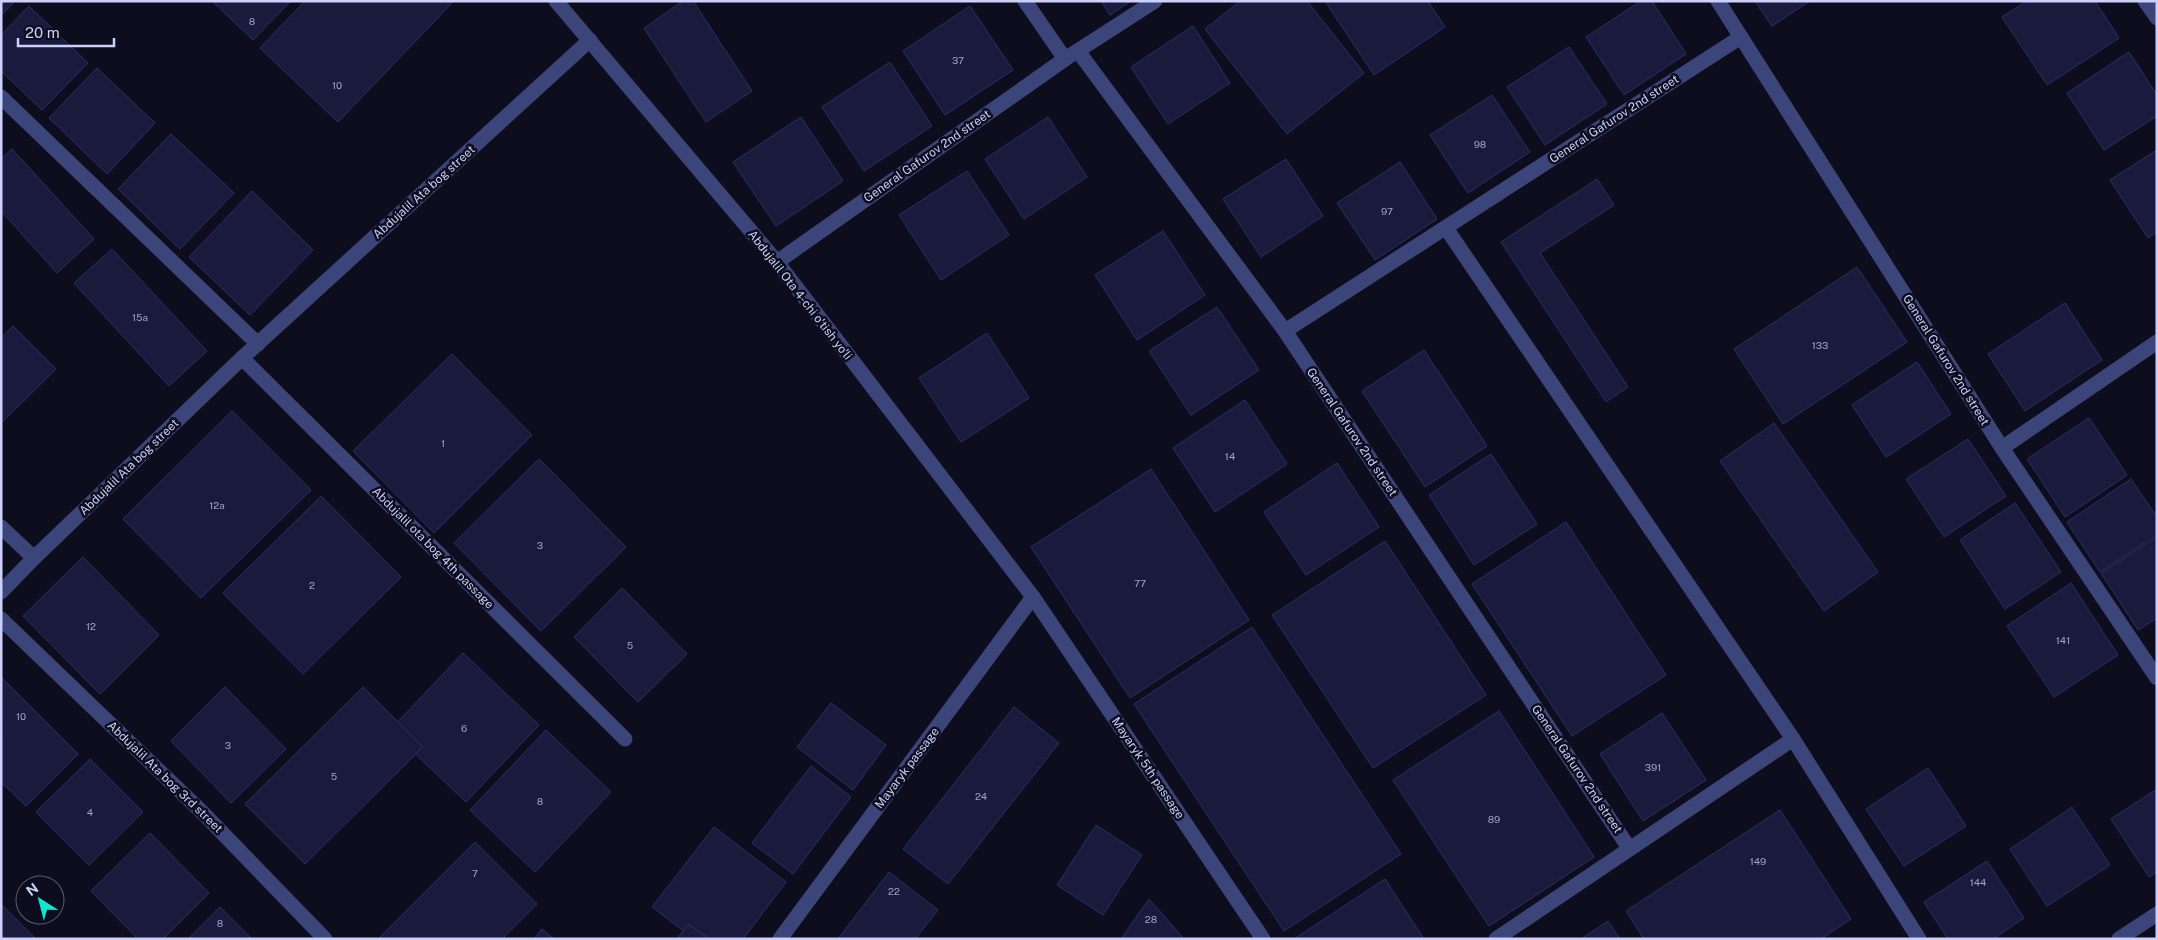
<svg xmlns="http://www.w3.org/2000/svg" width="2158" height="940" viewBox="0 0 2158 940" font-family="'Public Sans',sans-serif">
  <rect width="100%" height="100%" fill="#0d0d1d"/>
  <g fill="#1a1a3d" stroke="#2e2e67">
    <polygon points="1,1 15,1 1,16"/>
    <polygon points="212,1 291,1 253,40"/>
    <polygon points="305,1 454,1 338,122 260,48"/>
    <polygon points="683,1 693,1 752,91 706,122 644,28"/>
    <polygon points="1101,1 1131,1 1110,15"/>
    <polygon points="1240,1 1307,1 1364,73 1287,134 1205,29"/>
    <polygon points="1325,1 1428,1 1445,27 1374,75"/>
    <polygon points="1641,1 1652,1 1686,54 1624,95 1586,37"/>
    <polygon points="1755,1 1810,1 1772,26"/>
    <polygon points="2027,1 2095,1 2119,38 2047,85 2002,17"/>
    <polygon points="29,6 88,63 42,110 1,71 1,35"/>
    <polygon points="970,6 1013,70 945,115 903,51"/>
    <polygon points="1193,26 1230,83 1168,124 1131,67"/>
    <polygon points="1569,47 1607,104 1545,145 1507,87"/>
    <polygon points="2129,52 2157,95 2157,116 2104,150 2067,93"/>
    <polygon points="890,62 932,126 864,171 822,107"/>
    <polygon points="97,68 155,123 107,174 49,118"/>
    <polygon points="1492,95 1530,152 1468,193 1430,135"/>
    <polygon points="801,117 843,181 776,226 733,162"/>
    <polygon points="1048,117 1087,177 1024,219 985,159"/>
    <polygon points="171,134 234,193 180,249 118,189"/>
    <polygon points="12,149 94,239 57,273 1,211 1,159"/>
    <polygon points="2157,150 2157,232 2148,238 2110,180"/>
    <polygon points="1286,159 1323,216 1261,257 1223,199"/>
    <polygon points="1400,162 1437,219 1375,260 1337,203"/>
    <polygon points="967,171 1009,235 941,280 899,215"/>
    <polygon points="1597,179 1614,205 1540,253 1628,387 1606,402 1501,242"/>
    <polygon points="252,191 313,250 250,315 189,257"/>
    <polygon points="1163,231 1205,295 1137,340 1095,275"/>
    <polygon points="112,249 207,351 169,386 74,283"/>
    <polygon points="1857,267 1907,342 1783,424 1734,349"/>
    <polygon points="2065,303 2102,360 2025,411 1988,354"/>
    <polygon points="1217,307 1259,370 1191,415 1149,351"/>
    <polygon points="13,326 56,369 1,423 1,338"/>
    <polygon points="987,333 1029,398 961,442 919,378"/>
    <polygon points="1424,350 1487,446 1425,487 1362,391"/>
    <polygon points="452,354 532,435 434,533 353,451"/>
    <polygon points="1917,362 1951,414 1886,457 1852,405"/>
    <polygon points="1245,400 1287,464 1215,512 1173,448"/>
    <polygon points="232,411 311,490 201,598 123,519"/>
    <polygon points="2089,418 2127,475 2065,517 2027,459"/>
    <polygon points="1774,423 1878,572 1824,611 1720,461"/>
    <polygon points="1968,439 2006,496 1944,537 1906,479"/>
    <polygon points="1491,454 1537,524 1474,565 1429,495"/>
    <polygon points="539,459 626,547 541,631 454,543"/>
    <polygon points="1337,463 1379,527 1306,575 1264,512"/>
    <polygon points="1151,469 1249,620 1130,698 1031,547"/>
    <polygon points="2131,479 2157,517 2157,535 2100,572 2067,522"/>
    <polygon points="321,496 401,577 303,674 223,593"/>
    <polygon points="2015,503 2061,572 2005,609 1960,540"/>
    <polygon points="1566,522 1666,675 1572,736 1472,584"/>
    <polygon points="2157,537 2157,618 2138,630 2101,573"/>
    <polygon points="1385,541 1486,695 1373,768 1272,615"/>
    <polygon points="83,557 159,635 100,694 23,616"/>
    <polygon points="2071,583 2118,655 2054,697 2007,626"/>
    <polygon points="622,588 687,654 638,702 574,637"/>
    <polygon points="1252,627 1401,854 1284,931 1134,704"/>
    <polygon points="463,653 539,725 466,802 390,730"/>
    <polygon points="2,678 78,754 26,806 1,782"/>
    <polygon points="225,687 286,749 231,803 171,741"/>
    <polygon points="363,687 423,747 305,864 245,804"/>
    <polygon points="831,703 886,745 853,790 797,747"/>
    <polygon points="1014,707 1059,743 948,884 903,849"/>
    <polygon points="1499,711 1594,857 1489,926 1393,780"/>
    <polygon points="1662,713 1706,780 1643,821 1600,754"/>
    <polygon points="546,730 611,792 535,872 470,810"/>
    <polygon points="90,759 143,812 89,865 36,812"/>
    <polygon points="811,766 851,797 793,874 752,843"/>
    <polygon points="1928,768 1966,826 1904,866 1866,809"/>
    <polygon points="2157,789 2157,872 2149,877 2111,819"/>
    <polygon points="2072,807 2110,865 2047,906 2010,849"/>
    <polygon points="1780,810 1851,919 1821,939 1644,939 1626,911"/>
    <polygon points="1096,825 1142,855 1103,915 1057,885"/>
    <polygon points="714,827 786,882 743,939 694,939 652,907"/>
    <polygon points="150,833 209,893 163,939 138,939 91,891"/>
    <polygon points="475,842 537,904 502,939 378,939"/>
    <polygon points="1987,861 2024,918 1993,939 1948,939 1924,902"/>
    <polygon points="889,872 938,910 915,939 838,939"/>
    <polygon points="1385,879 1424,939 1294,939"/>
    <polygon points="1149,899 1184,939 1121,939"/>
    <polygon points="1,904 36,939 1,939"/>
    <polygon points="220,907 252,939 188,939"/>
    <polygon points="1608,921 1620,939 1581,939"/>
    <polygon points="688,924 709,939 677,939"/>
    <polygon points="542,929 554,939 534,939"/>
  </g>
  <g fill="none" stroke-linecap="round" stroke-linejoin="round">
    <g stroke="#3b4579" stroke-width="15">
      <polyline points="556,1 777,262 1033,597 1263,939"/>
      <polyline points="1025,1 1065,59"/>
      <polyline points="1718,1 2002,448 2157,678"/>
      <polyline points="2145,1 2157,18"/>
      <polyline points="1078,51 1285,331 1629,848"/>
      <polyline points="1,97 258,344"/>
      <polyline points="1446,228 1793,739 1919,939"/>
      <polyline points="777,262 1065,59 1155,1"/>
      <polyline points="1285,331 1741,37"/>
      <polyline points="242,358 625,739"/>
      <polyline points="2002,448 2157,342"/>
      <polyline points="1,527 34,558"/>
      <polyline points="1,592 34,558 242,358 590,40"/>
      <polyline points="1,619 203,813 325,939"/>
      <polyline points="780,939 1033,597"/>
      <polyline points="1496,939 1793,739"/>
      <polyline points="2119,939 2157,914"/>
    </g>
  </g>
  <g text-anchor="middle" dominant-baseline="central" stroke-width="5" stroke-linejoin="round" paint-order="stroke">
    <g font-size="10" fill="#a0a2cc">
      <text x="252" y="21">8</text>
      <text x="958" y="60">37</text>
      <text x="337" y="85">10</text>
      <text x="1480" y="144">98</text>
      <text x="1387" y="211">97</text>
      <text x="140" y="317">15a</text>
      <text x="1820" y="345">133</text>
      <text x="443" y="443">1</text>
      <text x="1230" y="456">14</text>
      <text x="217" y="505">12a</text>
      <text x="540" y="545">3</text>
      <text x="1140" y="583">77</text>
      <text x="312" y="585">2</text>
      <text x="91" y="626">12</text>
      <text x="2063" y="640">141</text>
      <text x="630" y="645">5</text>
      <text x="21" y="716">10</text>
      <text x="464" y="728">6</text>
      <text x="228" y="745">3</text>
      <text x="1653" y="767">391</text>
      <text x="334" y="776">5</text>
      <text x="981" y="796">24</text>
      <text x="540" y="801">8</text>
      <text x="90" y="812">4</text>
      <text x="1494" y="819">89</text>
      <text x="1758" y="861">149</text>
      <text x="475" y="873">7</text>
      <text x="1978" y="882">144</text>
      <text x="894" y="891">22</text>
      <text x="1151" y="919">28</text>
      <text x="220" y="923">8</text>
    </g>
    <g font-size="12" fill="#ccd0fc" stroke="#0d0d1d">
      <text transform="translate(1614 119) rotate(-33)">General Gafurov 2nd street</text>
      <text transform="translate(927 156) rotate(-35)">General Gafurov 2nd street</text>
      <text transform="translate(424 192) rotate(-42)">Abdujalil Ata bog street</text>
      <text transform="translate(800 295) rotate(52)">Abdujalil Ota 4-chi o'tish yo'li</text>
      <text transform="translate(1946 360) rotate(58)">General Gafurov 2nd street</text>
      <text transform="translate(1352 432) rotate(56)">General Gafurov 2nd street</text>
      <text transform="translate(129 467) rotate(-44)">Abdujalil Ata bog street</text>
      <text transform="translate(433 548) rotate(45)">Abdujalil ota bog 4th passage</text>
      <text transform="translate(907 768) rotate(-53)">Mаyaryk passage</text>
      <text transform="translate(1148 768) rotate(56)">Mayaryk 5th passage</text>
      <text transform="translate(1577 769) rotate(56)">General Gafurov 2nd street</text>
      <text transform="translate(165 777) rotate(44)">Abdujalil Ata bog 3rd street</text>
    </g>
  </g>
  <rect width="2158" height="940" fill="none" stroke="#ccd0fc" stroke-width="5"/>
  <g transform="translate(40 900) rotate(324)"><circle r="24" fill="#0d0d1d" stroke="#595b76"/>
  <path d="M0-4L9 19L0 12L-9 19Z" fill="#0ee6cf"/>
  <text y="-8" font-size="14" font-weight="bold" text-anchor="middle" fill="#ccd0fc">N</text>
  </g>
  <path d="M18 38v8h96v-8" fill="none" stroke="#ccd0fc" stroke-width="2.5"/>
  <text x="25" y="38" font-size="15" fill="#ccd0fc" stroke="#0d0d1d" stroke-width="4" paint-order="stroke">20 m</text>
</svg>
